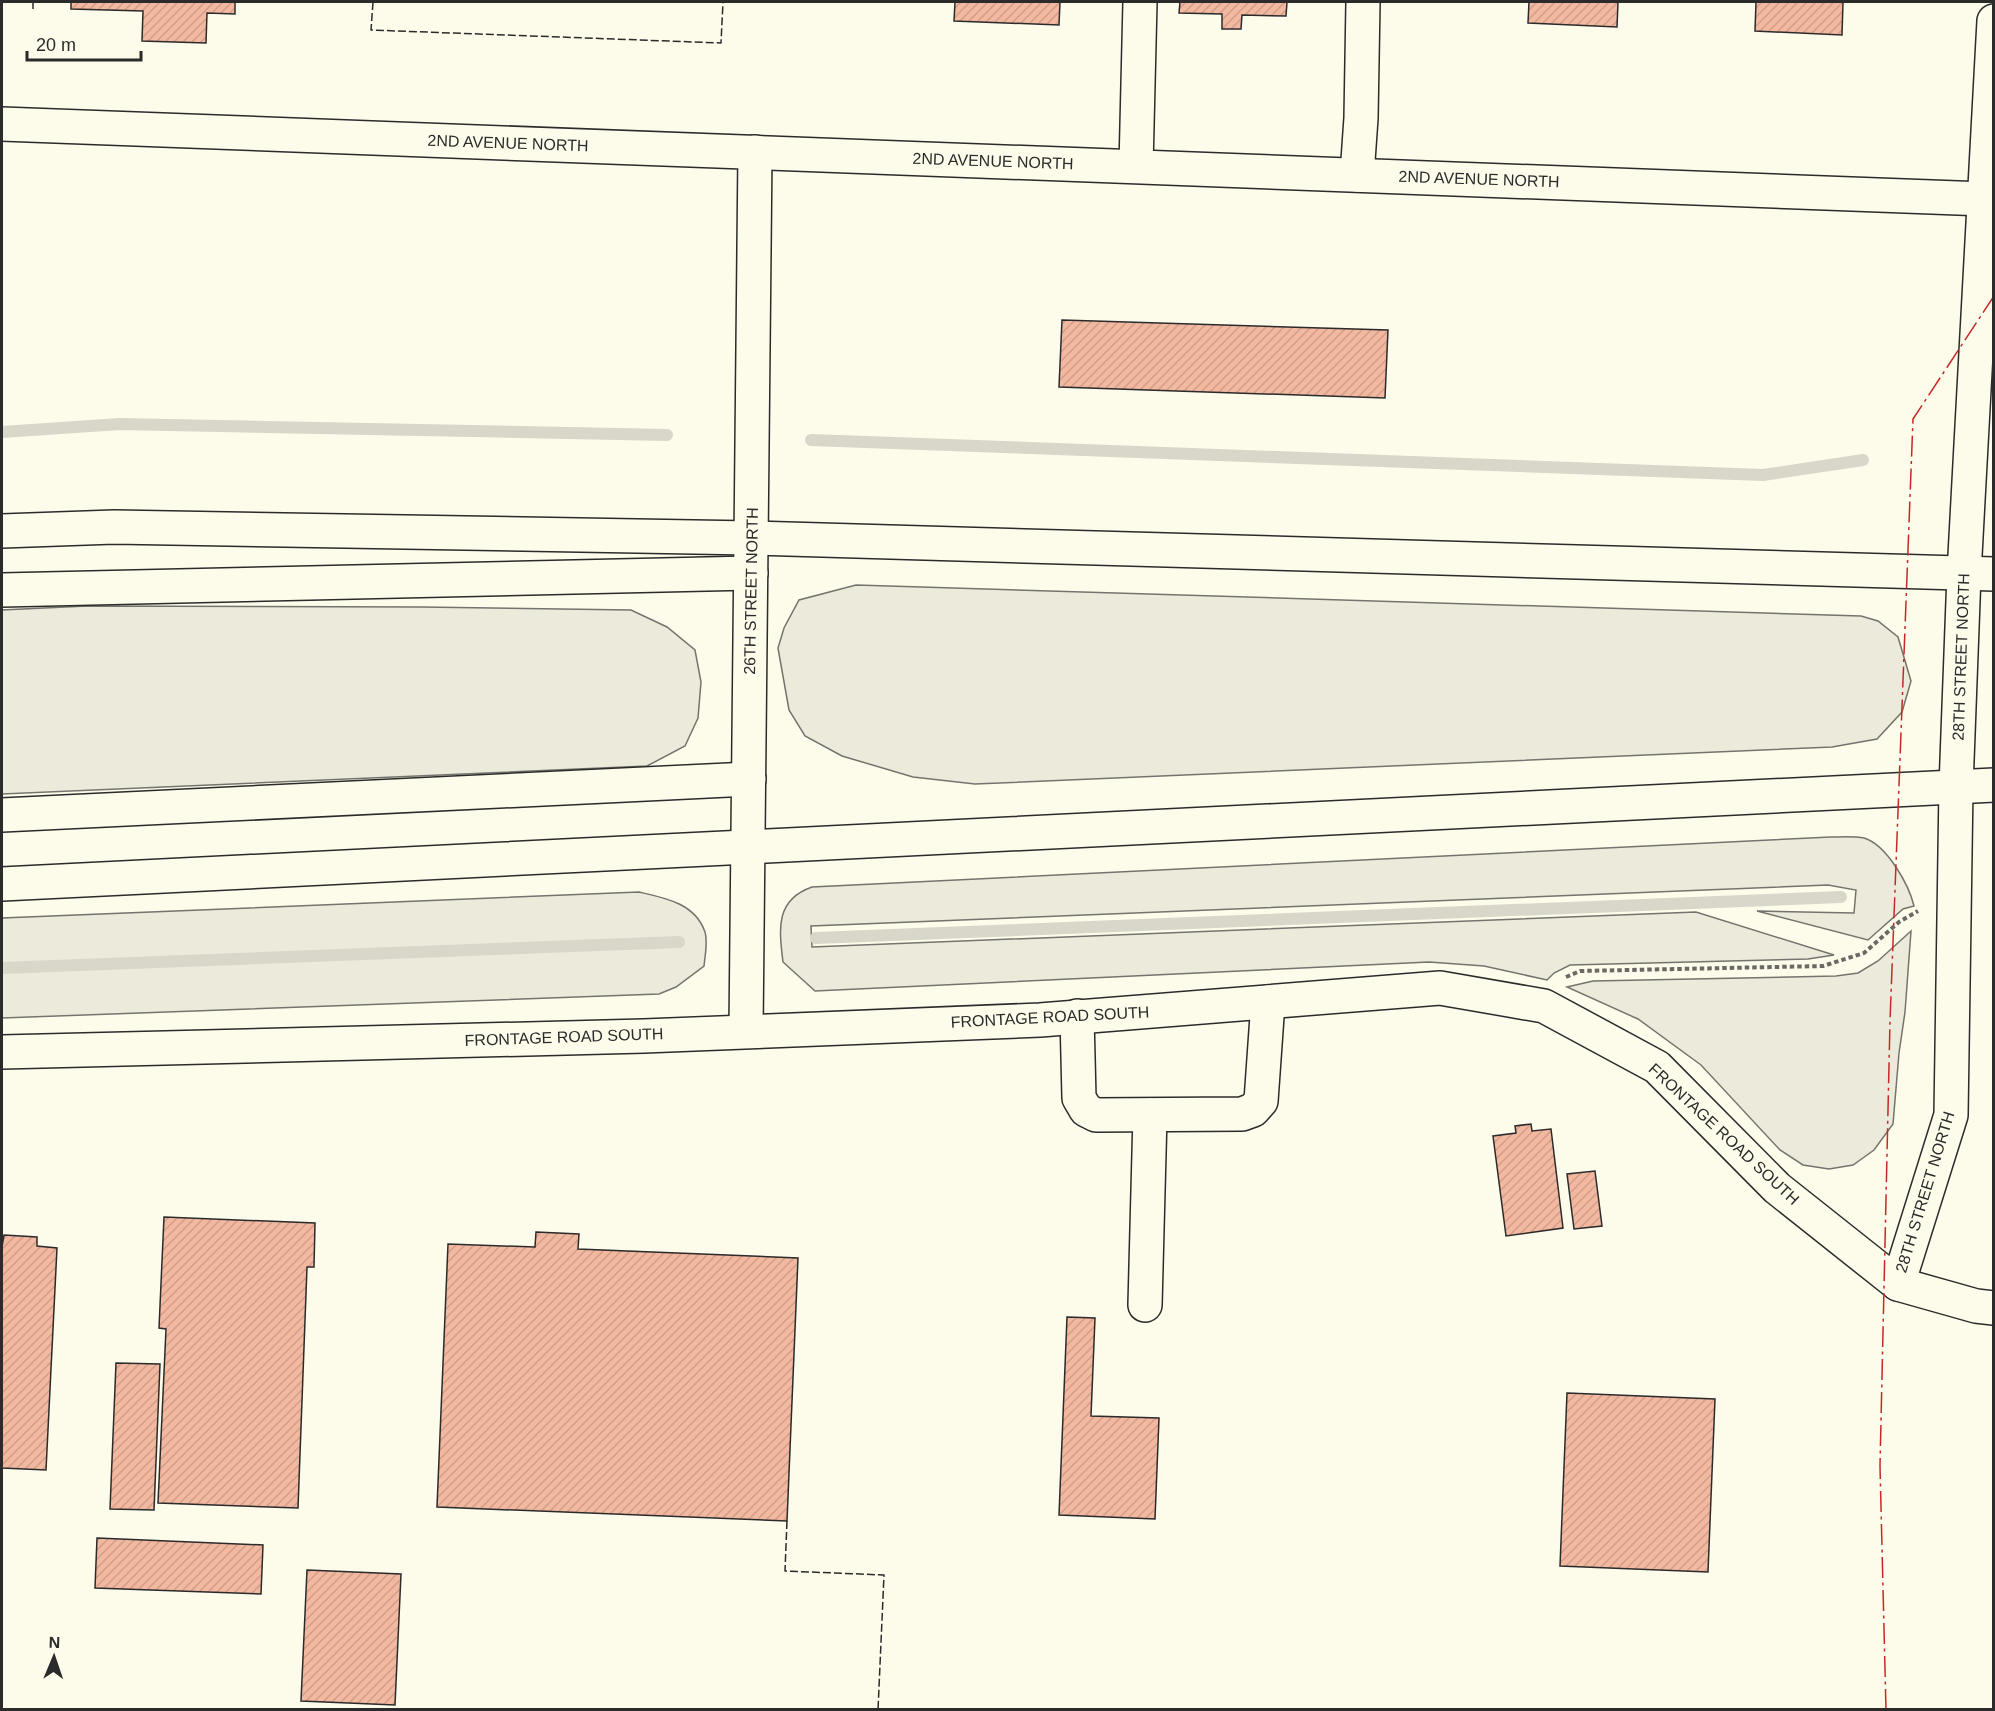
<svg xmlns="http://www.w3.org/2000/svg" width="1995" height="1711" viewBox="0 0 1995 1711" font-family="Helvetica,sans-serif">
  <defs>
    <pattern id="building-hatch" width="6" height="6" patternUnits="userSpaceOnUse" patternTransform="scale(1.5)"><rect width="6" height="6" fill="#f2b8a0"/><path d="M-1 1l2-2M0 6l6-6M5 7l2-2" fill="none" stroke="#d09e8a"/></pattern>
  </defs>
  <rect width="100%" height="100%" fill="#fdfbea"/>
  <g fill="#ecebdb" stroke="#74746e" stroke-width="1.5">
    <polygon points="856,585 1861,616 1878,621 1898,637 1911,681 1902,712 1877,739 1832,747 975,784 913,777 842,756 805,736 789,710 778,648 784,628 799,600"/>
    <polygon points="87,606 421,607 631,610 667,627 695,650 701,682 698,718 685,746 647,766 2,794 2,610"/>
    <path d="M1831 837C1841 837 1854 836 1864 838 1887 845 1909 885 1914 906L1903 909 1868 940 1757 911 1854 913 1856 890 1828 885 811 926 812 947 1696 912 1834 955 1808 959 1570 965 1554 973 1547 980 1484 966 1429 962 815 991 783 962C779 929 775 900 812 887Z"/>
    <path d="M639 892C665 898 695 903 705 932 708 941 705 956 704 966L676 987 659 994 2 1018V918Z"/>
    <polygon points="1911,931 1905,1012 1899,1053 1893,1124 1874,1150 1853,1165 1829,1169 1803,1165 1780,1150 1701,1065 1638,1019 1567,987 1593,981 1836,976 1858,973 1878,961"/>
  </g>
  <g fill="none" stroke-linecap="round" stroke-linejoin="round">
    <g stroke="#d8d7c9" stroke-width="12">
      <polyline points="2,432 120,424 667,435"/>
      <polyline points="811,440 1763,475 1863,460"/>
      <polyline points="816,938 1841,897"/>
      <polyline points="2,968 679,942"/>
    </g>
  </g>
  <g fill="url(#building-hatch)" stroke="#2b2b2b" stroke-width="1.5">
    <polygon points="71,2 235,2 235,14 207,13 206,43 142,41 143,11 71,9"/>
    <polygon points="955,2 1060,2 1059,25 954,21"/>
    <polygon points="1180,2 1287,2 1286,16 1242,15 1241,29 1222,29 1222,14 1179,13"/>
    <polygon points="1529,2 1618,2 1617,27 1528,23"/>
    <polygon points="1756,2 1843,2 1842,35 1755,31"/>
    <polygon points="1062,320 1388,330 1385,398 1059,387"/>
    <polygon points="1531,1124 1532,1131 1551,1129 1563,1228 1506,1236 1493,1136 1516,1133 1515,1126"/>
    <polygon points="1595,1171 1602,1226 1574,1229 1567,1174"/>
    <polygon points="164,1217 315,1223 314,1267 307,1267 298,1508 158,1503 166,1329 159,1328"/>
    <polygon points="536,1232 579,1234 578,1249 798,1258 787,1521 437,1507 448,1244 535,1247"/>
    <polygon points="4,1235 37,1237 37,1246 57,1248 46,1470 2,1468 2,1247"/>
    <polygon points="1067,1317 1095,1318 1091,1416 1159,1418 1155,1519 1059,1515"/>
    <polygon points="116,1363 160,1364 154,1510 110,1509"/>
    <polygon points="1567,1393 1715,1399 1708,1572 1560,1566"/>
    <polygon points="97,1538 263,1545 261,1594 95,1588"/>
    <polygon points="307,1570 401,1574 395,1705 301,1701"/>
  </g>
  <g fill="none" stroke-linecap="round" stroke-linejoin="round">
    <defs>
      <g id="minor">
        <polyline points="2,124 1985,199"/>
        <polyline points="1136,166 1140,2"/>
        <polyline points="1357,175 1361,118 1363,2"/>
        <polyline points="2,590 751,573"/>
        <polyline points="2,815 749,779"/>
        <polyline points="1077,1016 1079,1098 1086,1110 1096,1115 1242,1114 1253,1110 1261,1101 1268,1002"/>
        <polyline points="746,1030 755,152"/>
        <polyline points="2,1052 644,1036 1040,1020 1440,988 1544,1006 1657,1067 1777,1188 1898,1284 1976,1306 1994,1308"/>
        <polyline points="1898,1284 1951,1115 1956,787 1964,574 1994,21"/>
        <polyline points="1145,1305 1150,1115"/>
      </g>
      <g id="major">
        <polyline points="2,531 114,527 751,538 1994,574"/>
        <polyline points="2,884 1994,785"/>
      </g>
    </defs>
    <use href="#minor" stroke="#2b2b2b" stroke-width="36"/>
    <use href="#major" stroke="#2b2b2b" stroke-width="36"/>
    <polyline stroke="#6a6964" stroke-width="4" stroke-dasharray="4.5 3" stroke-linecap="butt" points="1566,977 1580,971 1823,966 1864,953 1899,922 1918,911"/>
    <use href="#minor" stroke="#fdfbea" stroke-width="33"/>
    <use href="#major" stroke="#fdfbea" stroke-width="33"/>
    <g stroke="#2b2b2b" stroke-width="1.5" stroke-dasharray="8 3" stroke-linecap="butt">
      <polyline points="373,2 371,30 721,43 723,2"/>
      <polyline points="33,9 33,2"/>
      <polyline points="787,1521 785,1571 884,1575 878,1710"/>
    </g>
    <polyline stroke="#c62828" stroke-width="1.5" stroke-dasharray="21 4.5 3 4.5" stroke-linecap="butt" points="1886,1710 1880,1466 1890,1021 1913,419 1994,296"/>
  </g>
  <g text-anchor="middle" dominant-baseline="central" stroke-width="4.5" stroke-linejoin="round" paint-order="stroke">
    <g font-size="16" fill="#2b2b2b" stroke="#fdfbea">
      <text transform="translate(508 143) rotate(2)">2ND AVENUE NORTH</text>
      <text transform="translate(993 161) rotate(2)">2ND AVENUE NORTH</text>
      <text transform="translate(1479 179) rotate(2)">2ND AVENUE NORTH</text>
      <text transform="translate(751 591) rotate(-89)">26TH STREET NORTH</text>
      <text transform="translate(1961 657) rotate(-88)">28TH STREET NORTH</text>
      <text transform="translate(1050 1017) rotate(-3)">FRONTAGE ROAD SOUTH</text>
      <text transform="translate(564 1037) rotate(-2)">FRONTAGE ROAD SOUTH</text>
      <text transform="translate(1724 1134) rotate(43)">FRONTAGE ROAD SOUTH</text>
      <text transform="translate(1925 1192) rotate(-73)">28TH STREET NORTH</text>
    </g>
  </g>
  <rect width="1995" height="1711" fill="none" stroke="#2b2b2b" stroke-width="6"/>
  <g transform="translate(54 1657) rotate(2)" stroke="#fdfbea" stroke-width="4.5" paint-order="stroke">
  <path d="M0-4.5L10 22L0 15L-10 22Z" fill="#2b2b2b"/>
  <text y="-9" font-size="16" font-weight="bold" text-anchor="middle" fill="#2b2b2b">N</text>
  </g>
  <path d="M27 51v9h114v-9" fill="none" stroke="#2b2b2b" stroke-width="3"/>
  <text x="36" y="51" font-size="18" fill="#2b2b2b" stroke="#fdfbea" stroke-width="4.5" paint-order="stroke">20 m</text>
</svg>
